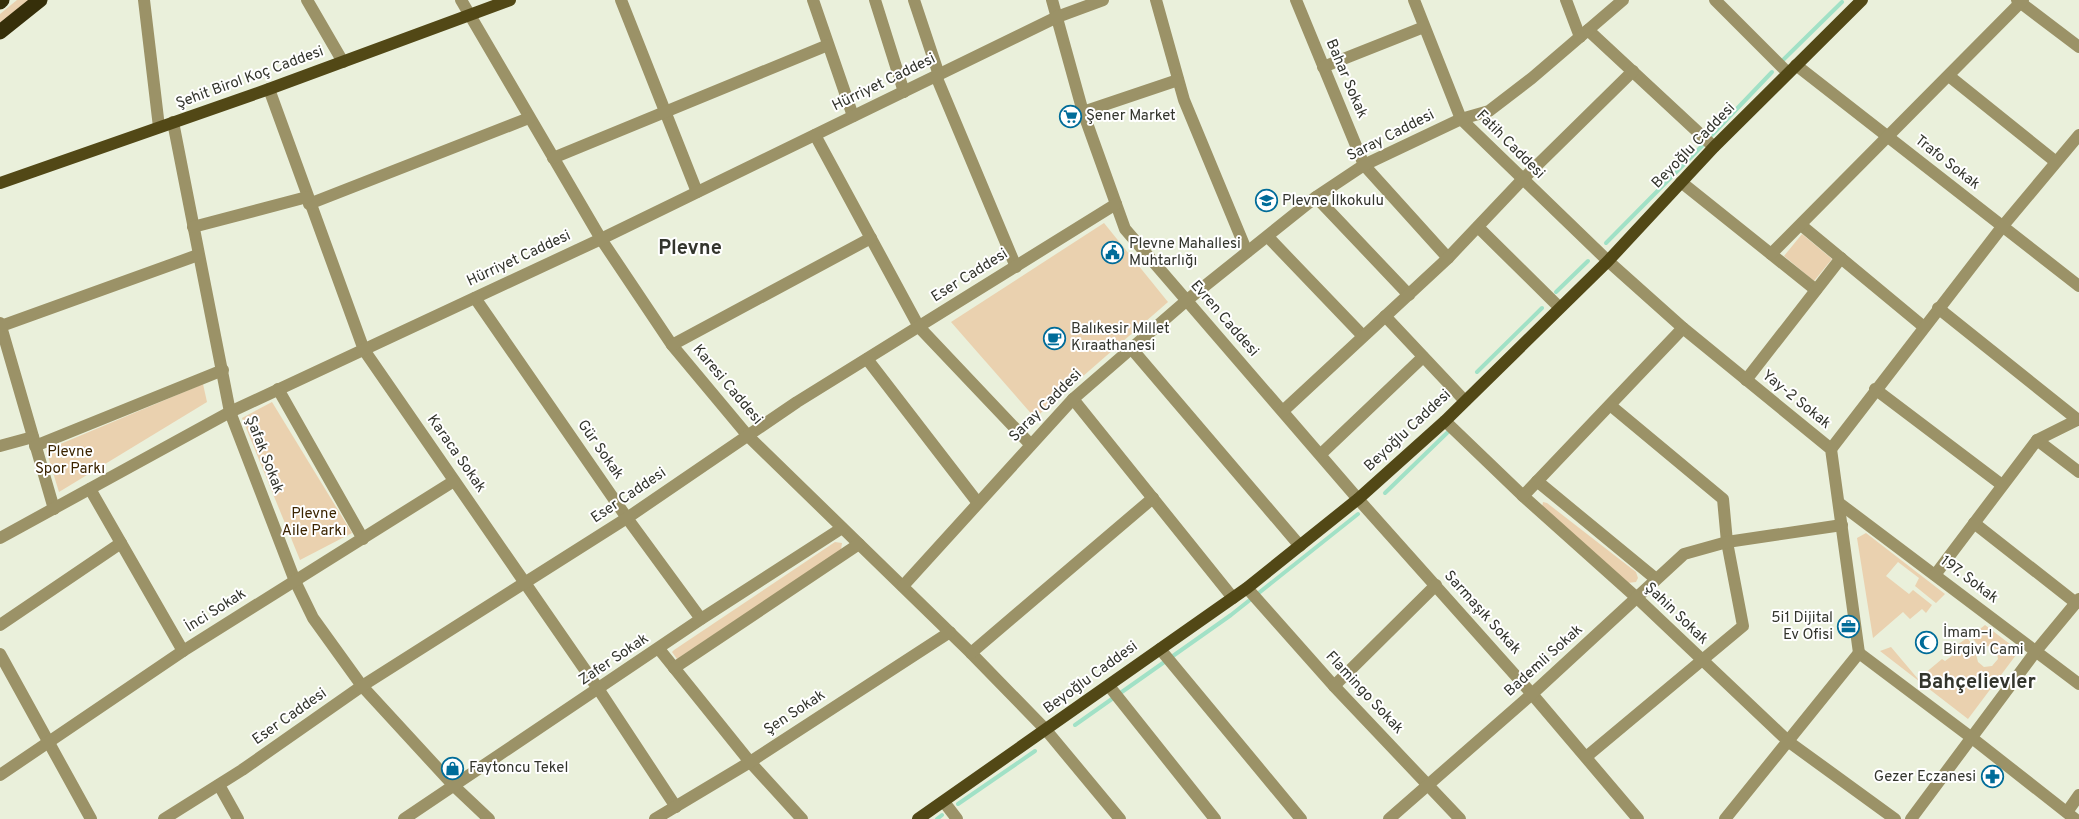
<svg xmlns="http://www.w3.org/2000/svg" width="2079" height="819" viewBox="0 0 2079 819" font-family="Overpass,sans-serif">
  <rect width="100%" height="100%" fill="#eaf0db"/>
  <g fill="#ead1af">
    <polygon points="17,0 29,0 0,23 0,14"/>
    <polygon points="1104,223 1168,302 1035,418 951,322"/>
    <polygon points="1802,234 1832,259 1814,281 1784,256"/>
    <polygon points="203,384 207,402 59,492 46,450"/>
    <polygon points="272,402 352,533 300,560 242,418"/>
    <polygon points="1543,502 1547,503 1636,572 1638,578 1636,582 1627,583 1542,507"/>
    <polygon points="1866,533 1945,594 1936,603 1915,586 1919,578 1898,562 1886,576 1909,594 1913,590 1932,605 1926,613 1922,609 1910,619 1903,612 1873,638 1857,538"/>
    <polygon points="835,542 842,543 841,550 677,659 672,652 674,650"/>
    <polygon points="1985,625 2019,651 1968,719 1880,651 1891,647 1918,679 1942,659 1945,661 1959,651 1957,648 1951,653 1950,650 1967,638 1978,651 1976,654 1978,662 1984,667 1992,666 1998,659 1996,649 1988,646 1981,649 1971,636"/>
  </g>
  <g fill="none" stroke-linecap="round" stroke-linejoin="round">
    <g stroke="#a1e1c6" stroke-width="4">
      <polyline points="1783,60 1842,2"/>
      <polyline points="1710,137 1772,72"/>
      <polyline points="1606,243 1703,145"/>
      <polyline points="1556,292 1588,261"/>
      <polyline points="1477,372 1542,308"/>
      <polyline points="1385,493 1448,432"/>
      <polyline points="1075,725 1231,615 1358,514"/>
      <polyline points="958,804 1035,751"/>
      <polyline points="937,819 942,815"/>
    </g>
    <g stroke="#9b9267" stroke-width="12">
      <polyline points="144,0 159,127"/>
      <polyline points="307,0 343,62"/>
      <polyline points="461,0 601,239 672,345 748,436 971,653 1046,730 1120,819"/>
      <polyline points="621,0 697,192"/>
      <polyline points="813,0 853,116"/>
      <polyline points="875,0 904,92"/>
      <polyline points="914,0 939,75"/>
      <polyline points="1052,0 1083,112 1125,229 1358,499 1532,694 1638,819"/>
      <polyline points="1156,0 1184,100 1247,252"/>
      <polyline points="1296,0 1364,165 1448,258"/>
      <polyline points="1414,0 1461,119 1608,261 1683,328 1831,449 1859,653"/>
      <polyline points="1566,0 1580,37"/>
      <polyline points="1715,0 1788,73"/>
      <polyline points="2017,0 2079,47"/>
      <polyline points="1588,30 1714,147"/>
      <polyline points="1796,65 2079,286"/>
      <polyline points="1323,67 1424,27"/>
      <polyline points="936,76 1016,267"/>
      <polyline points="1949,76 2056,162"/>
      <polyline points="269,89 364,350 599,690 676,807"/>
      <polyline points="1083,112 1178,80"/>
      <polyline points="173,122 230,412 295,581 313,618 362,686 454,786 489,819"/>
      <polyline points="815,135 919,327 1030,444"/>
      <polyline points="553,158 828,45"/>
      <polyline points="1681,182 1816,290"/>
      <polyline points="1316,197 1409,295"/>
      <polyline points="309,204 529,118"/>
      <polyline points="1801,225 1924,327"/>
      <polyline points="193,227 307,197"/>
      <polyline points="1478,227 1559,307"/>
      <polyline points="1268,237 1363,336"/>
      <polyline points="1771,254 2023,0"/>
      <polyline points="475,298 627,518 701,619"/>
      <polyline points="1938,308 2078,420"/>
      <polyline points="1385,316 1465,401"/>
      <polyline points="0,323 54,509"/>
      <polyline points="1,326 198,255"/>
      <polyline points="672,345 871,238"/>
      <polyline points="1131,348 1300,546"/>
      <polyline points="867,359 978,503"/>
      <polyline points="1746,380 1841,258"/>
      <polyline points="278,389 363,539"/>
      <polyline points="1875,389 2002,485"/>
      <polyline points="1073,399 1233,598"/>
      <polyline points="1283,411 1448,258 1522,180 1633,71"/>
      <polyline points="1445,421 1523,496 1637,598 1789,742 1895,819"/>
      <polyline points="2037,440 2079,472"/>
      <polyline points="0,446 33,437"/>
      <polyline points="35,446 223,370"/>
      <polyline points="1831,449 2002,227 2079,135"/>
      <polyline points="1321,454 1423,357"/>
      <polyline points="1537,481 1656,579"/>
      <polyline points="90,489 183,651"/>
      <polyline points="1523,496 1683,328"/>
      <polyline points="1839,503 2079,684"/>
      <polyline points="1974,523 2076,603"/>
      <polyline points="0,538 230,412 601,239 1057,17 1103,0"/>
      <polyline points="1935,575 2037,440 2079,419"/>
      <polyline points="903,586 1073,399 1186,301 1316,197 1364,165 1461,119 1489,111 1532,78 1623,0"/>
      <polyline points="1247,588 1334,686 1460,819"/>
      <polyline points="0,625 121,543"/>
      <polyline points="659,649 750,762 802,819"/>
      <polyline points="1160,649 1301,819"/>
      <polyline points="971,653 1153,498"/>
      <polyline points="1859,653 1972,738 2075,819"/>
      <polyline points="0,654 91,819"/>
      <polyline points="674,668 859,544"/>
      <polyline points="1109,686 1215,819"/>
      <polyline points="1334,686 1436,585"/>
      <polyline points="1586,757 1743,626 1727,542 1723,499 1610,405"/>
      <polyline points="0,775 183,651 454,481"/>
      <polyline points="219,785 238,819"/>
      <polyline points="944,802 957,819"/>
      <polyline points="2067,812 2079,795"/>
      <polyline points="164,819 242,770 362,686 627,518 797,402 1116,204"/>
      <polyline points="404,819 701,619 842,528"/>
      <polyline points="655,819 750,762 950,632"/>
      <polyline points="1389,819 1532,694 1684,554 1727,542 1842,525"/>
      <polyline points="1725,819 1859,653"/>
      <polyline points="1911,819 2036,651 2079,599"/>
    </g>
    <g stroke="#524816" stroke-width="12">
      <polyline points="0,183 269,89 510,0"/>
      <polyline points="918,819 1247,588 1358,499 1445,421 1608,261 1714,147 1862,0"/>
    </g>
    <g stroke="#362f0a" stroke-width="15">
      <polyline points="0,2 2,0"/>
      <polyline points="0,32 40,0"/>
    </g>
  </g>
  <defs>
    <symbol id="supermarket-ring" viewBox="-11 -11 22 22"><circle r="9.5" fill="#fff" stroke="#006c99" stroke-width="1.5"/><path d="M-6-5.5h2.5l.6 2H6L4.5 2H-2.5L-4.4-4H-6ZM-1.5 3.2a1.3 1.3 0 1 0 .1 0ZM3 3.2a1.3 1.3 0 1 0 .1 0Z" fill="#006c99"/></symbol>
    <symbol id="school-ring" viewBox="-11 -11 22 22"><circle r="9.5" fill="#fff" stroke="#006c99" stroke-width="1.5"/><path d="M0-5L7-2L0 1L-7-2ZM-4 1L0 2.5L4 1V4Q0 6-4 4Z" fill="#006c99"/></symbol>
    <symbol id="civic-ring" viewBox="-11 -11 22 22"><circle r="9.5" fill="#fff" stroke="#006c99" stroke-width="1.5"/><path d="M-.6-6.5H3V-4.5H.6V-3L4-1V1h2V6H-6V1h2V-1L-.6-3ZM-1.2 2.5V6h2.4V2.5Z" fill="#006c99"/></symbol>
    <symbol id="cafe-ring" viewBox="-11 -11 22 22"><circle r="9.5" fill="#fff" stroke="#006c99" stroke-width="1.5"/><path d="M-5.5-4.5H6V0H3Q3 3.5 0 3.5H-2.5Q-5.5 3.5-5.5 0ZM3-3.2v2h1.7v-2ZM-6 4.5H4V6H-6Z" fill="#006c99"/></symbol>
    <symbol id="office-ring" viewBox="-11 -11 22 22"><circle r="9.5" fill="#fff" stroke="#006c99" stroke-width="1.5"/><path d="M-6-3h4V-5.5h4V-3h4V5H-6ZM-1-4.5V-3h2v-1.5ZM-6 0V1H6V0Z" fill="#006c99"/></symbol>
    <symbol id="mosque-ring" viewBox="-11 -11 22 22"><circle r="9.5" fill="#fff" stroke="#006c99" stroke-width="1.5"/><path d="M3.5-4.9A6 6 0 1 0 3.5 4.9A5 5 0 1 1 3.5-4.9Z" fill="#006c99"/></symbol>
    <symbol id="shop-ring" viewBox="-11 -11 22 22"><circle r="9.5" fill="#fff" stroke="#006c99" stroke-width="1.5"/><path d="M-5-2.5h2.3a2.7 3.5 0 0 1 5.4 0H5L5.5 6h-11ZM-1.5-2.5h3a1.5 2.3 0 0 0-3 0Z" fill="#006c99"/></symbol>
    <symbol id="pharmacy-ring" viewBox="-11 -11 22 22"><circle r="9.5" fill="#fff" stroke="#006c99" stroke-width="1.5"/><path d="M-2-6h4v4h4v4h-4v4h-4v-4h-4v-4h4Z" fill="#006c99"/></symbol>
  </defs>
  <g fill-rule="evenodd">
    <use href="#supermarket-ring" x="1058" y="104" width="25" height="25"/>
    <use href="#school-ring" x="1254" y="188" width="25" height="25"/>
    <use href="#civic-ring" x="1100" y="240" width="25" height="25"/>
    <use href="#cafe-ring" x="1042" y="326" width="25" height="25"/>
    <use href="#office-ring" x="1836" y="614" width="25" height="25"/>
    <use href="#mosque-ring" x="1914" y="630" width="25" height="25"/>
    <use href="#shop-ring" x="440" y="756" width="25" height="25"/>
    <use href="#pharmacy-ring" x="1980" y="764" width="25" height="25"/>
  </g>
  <g text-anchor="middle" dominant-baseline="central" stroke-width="4" stroke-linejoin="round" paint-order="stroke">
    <g font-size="15" fill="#33352d" stroke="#fff">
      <text transform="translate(250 78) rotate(-20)">Şehit Birol Koç Caddesi</text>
      <text transform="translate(1346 79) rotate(67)">Bahar Sokak</text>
      <text transform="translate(884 83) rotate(-26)">Hürriyet Caddesi</text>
      <text transform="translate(1391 136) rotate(-27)">Saray Caddesi</text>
      <text transform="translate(1510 145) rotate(45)">Fatih Caddesi</text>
      <text transform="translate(1694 146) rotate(-46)">Beyoğlu Caddesi</text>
      <text transform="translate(1947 163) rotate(38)">Trafo Sokak</text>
      <text transform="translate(519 259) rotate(-25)">Hürriyet Caddesi</text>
      <text transform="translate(970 276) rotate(-32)">Eser Caddesi</text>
      <text transform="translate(1224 319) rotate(49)">Evren Caddesi</text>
      <text transform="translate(727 385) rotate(50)">Karesi Caddesi</text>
      <text transform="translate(1796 400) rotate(39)">Yay-2 Sokak</text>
      <text transform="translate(1046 406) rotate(-45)">Saray Caddesi</text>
      <text transform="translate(1408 431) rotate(-43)">Beyoğlu Caddesi</text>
      <text transform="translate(600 450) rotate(55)">Gür Sokak</text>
      <text transform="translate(456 454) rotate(55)">Karaca Sokak</text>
      <text transform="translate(264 455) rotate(69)">Şafak Sokak</text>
      <text transform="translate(629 496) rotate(-34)">Eser Caddesi</text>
      <text transform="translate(1969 580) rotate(37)">197. Sokak</text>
      <text transform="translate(216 611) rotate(-32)">İnci Sokak</text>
      <text transform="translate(1482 613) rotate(48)">Sarmaşık Sokak</text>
      <text transform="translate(1676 614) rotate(44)">Şahin Sokak</text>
      <text transform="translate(614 660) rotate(-34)">Zafer Sokak</text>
      <text transform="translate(1544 661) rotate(-42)">Bademli Sokak</text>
      <text transform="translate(1091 678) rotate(-36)">Beyoğlu Caddesi</text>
      <text transform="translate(1364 693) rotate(47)">Flamingo Sokak</text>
      <text transform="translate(795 713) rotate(-33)">Şen Sokak</text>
      <text transform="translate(290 717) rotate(-35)">Eser Caddesi</text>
    </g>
    <g font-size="15" fill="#33352d" stroke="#fff" text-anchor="start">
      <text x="1086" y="116">Şener Market</text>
      <text x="1282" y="201">Plevne İlkokulu</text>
      <text x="1129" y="244">Plevne Mahallesi<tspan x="1129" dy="17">Muhtarlığı</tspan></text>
      <text x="1071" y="329">Balıkesir Millet<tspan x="1071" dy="17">Kıraathanesi</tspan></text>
      <text x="1833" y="618" text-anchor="end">5i1 Dijital<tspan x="1833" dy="17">Ev Ofisi</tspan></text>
      <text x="1943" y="633">İmam–ı<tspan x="1943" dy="17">Birgivi Cami</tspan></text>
      <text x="469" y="768">Faytoncu Tekel</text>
      <text x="1976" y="777" text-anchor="end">Gezer Eczanesi</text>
    </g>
    <g font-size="15" fill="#3b2400" stroke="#fff">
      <text x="70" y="452">Plevne<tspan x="70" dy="17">Spor Parkı</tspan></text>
      <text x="314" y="514">Plevne<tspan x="314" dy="17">Aile Parkı</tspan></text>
    </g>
    <g font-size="20" font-weight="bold" fill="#33352d" stroke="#fff">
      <text x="690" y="249">Plevne</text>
      <text x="1977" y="683">Bahçelievler</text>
    </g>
  </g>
</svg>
